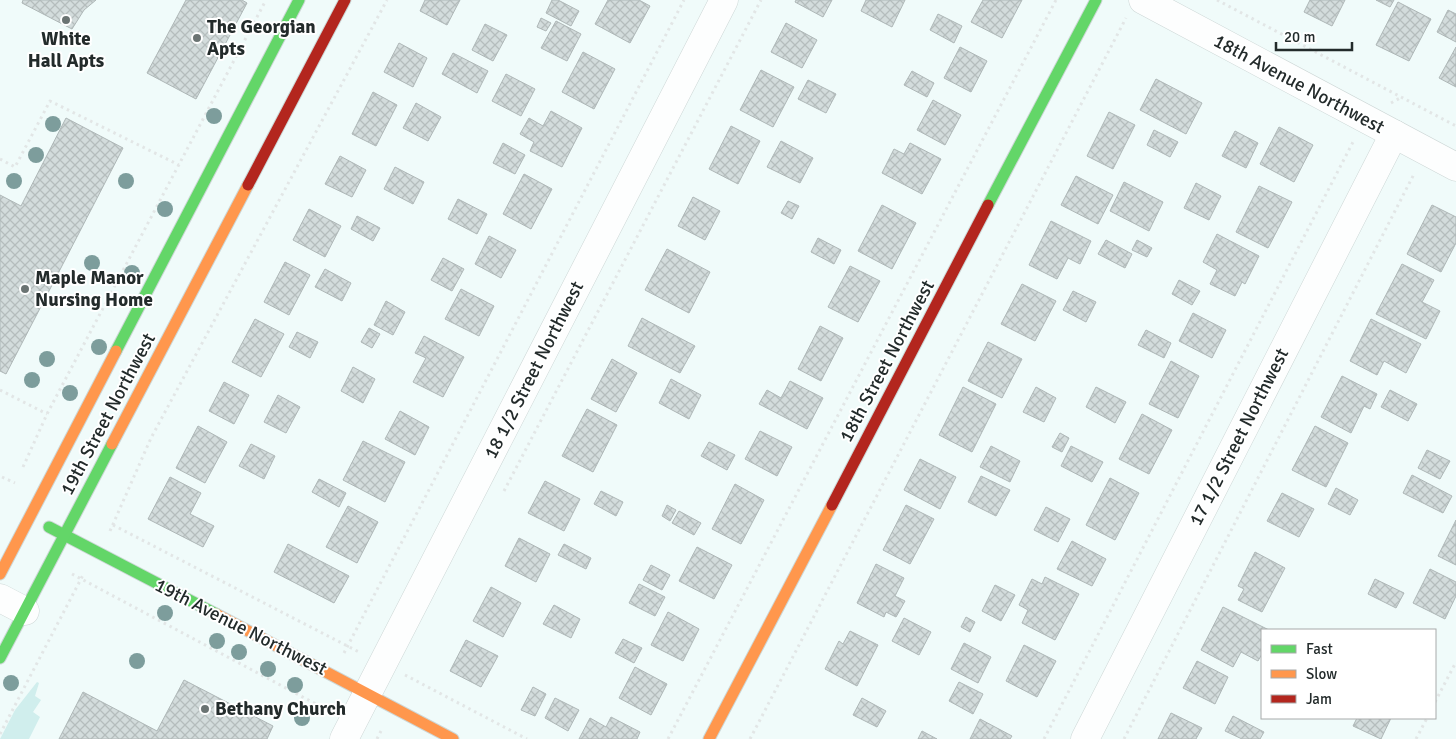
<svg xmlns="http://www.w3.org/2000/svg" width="1456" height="739" viewBox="0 0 1456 739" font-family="Signika,sans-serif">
  <defs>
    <pattern id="building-cross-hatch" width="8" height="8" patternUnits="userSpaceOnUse" patternTransform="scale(1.25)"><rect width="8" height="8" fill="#d3dcdc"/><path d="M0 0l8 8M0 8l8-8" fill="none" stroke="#b5bdbd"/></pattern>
  </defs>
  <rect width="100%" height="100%" fill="#f0fbfa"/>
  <polygon fill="#d0eeed" points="37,682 39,683 35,696 41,700 33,712 40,717 29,739 0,739 15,710"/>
  <g fill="url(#building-cross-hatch)" stroke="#aeb7b7">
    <polygon points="23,0 96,0 84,10 72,29 22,3"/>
    <polygon points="186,0 242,0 247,3 196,99 147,73"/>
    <polygon points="425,0 460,0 447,25 420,11"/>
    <polygon points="552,0 558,0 579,11 571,26 546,13"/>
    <polygon points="608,0 639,0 650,6 630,43 595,24"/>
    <polygon points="796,0 832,0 823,17 795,2"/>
    <polygon points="866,0 905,0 892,27 861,11"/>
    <polygon points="983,0 1022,0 1002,38 971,22"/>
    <polygon points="1310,0 1345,0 1332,26 1304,12"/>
    <polygon points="1376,0 1394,0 1390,7"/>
    <polygon points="1398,2 1431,19 1409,61 1376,45"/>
    <polygon points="1448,10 1456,14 1456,42 1437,32"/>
    <polygon points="938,14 962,26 954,43 930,30"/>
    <polygon points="541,18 551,23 546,31 537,27"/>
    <polygon points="556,21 581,34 567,61 541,48"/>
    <polygon points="786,23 817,40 802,68 771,52"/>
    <polygon points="485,24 507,35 493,61 472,50"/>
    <polygon points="399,43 427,58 413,87 384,72"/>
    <polygon points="960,47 987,61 971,92 944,78"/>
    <polygon points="1456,47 1456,87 1439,78"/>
    <polygon points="583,52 615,69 594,109 562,92"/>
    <polygon points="453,53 488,71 477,93 442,74"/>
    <polygon points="761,70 794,87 773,127 740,110"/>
    <polygon points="912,71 934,83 927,97 904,85"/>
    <polygon points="506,74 535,89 521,116 492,101"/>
    <polygon points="1156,79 1202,103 1186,134 1140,110"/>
    <polygon points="808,80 836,94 826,113 798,99"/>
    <polygon points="373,92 397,105 376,146 352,134"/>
    <polygon points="933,100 961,115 945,145 917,130"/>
    <polygon points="416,103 441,117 428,141 403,128"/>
    <polygon points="551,111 582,128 562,167 530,151 534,142 520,134 529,118 543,126"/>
    <polygon points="1109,112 1135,125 1113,169 1087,156"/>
    <polygon points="66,118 123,148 6,374 0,371 0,195 21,206"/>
    <polygon points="731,126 760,141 738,184 709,169"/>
    <polygon points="1279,127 1313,145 1294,182 1260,164"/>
    <polygon points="1154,130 1178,142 1170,157 1147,145"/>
    <polygon points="1235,131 1258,143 1246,168 1222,156"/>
    <polygon points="781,141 813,158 800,183 767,167"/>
    <polygon points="503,143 525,155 515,174 493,163"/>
    <polygon points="910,143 941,159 922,194 882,173 894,149 904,154"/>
    <polygon points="340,156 366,170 352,197 325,184"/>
    <polygon points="395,167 424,182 413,204 384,189"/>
    <polygon points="524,174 552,189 531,229 503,214"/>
    <polygon points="1076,176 1113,195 1098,224 1061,205"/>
    <polygon points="1124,182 1163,202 1149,231 1110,211"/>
    <polygon points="1196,183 1221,196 1209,220 1184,208"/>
    <polygon points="1259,186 1292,202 1268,248 1236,232"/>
    <polygon points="693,197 720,211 705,240 678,226"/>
    <polygon points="458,199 487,214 477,234 448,219"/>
    <polygon points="788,201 799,206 792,219 781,213"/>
    <polygon points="882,205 916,223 892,269 858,251"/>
    <polygon points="1432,205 1456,217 1456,243 1441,272 1407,254"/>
    <polygon points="309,209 341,226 325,257 293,240"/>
    <polygon points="357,216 380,228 373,241 351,229"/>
    <polygon points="1051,221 1091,241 1080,264 1068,258 1057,279 1029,265"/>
    <polygon points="1217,234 1259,256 1245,284 1242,282 1235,296 1210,284 1217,270 1203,262"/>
    <polygon points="489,236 516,250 501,278 475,264"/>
    <polygon points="818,238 841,250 834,264 811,252"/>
    <polygon points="1106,240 1132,254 1125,268 1098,254"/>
    <polygon points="1137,240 1152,248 1147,257 1132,250"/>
    <polygon points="667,249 710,272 689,313 645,290"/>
    <polygon points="443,258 464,269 452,291 431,280"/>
    <polygon points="285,262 310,275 289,315 264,302"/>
    <polygon points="1402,264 1434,280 1422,302 1440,311 1426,339 1376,314"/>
    <polygon points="850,266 880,281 858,322 828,307"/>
    <polygon points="325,269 351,283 342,301 315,287"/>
    <polygon points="1179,280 1200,291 1192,305 1172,294"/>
    <polygon points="1022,284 1056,301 1035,341 1001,324"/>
    <polygon points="461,289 494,306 479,336 445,319"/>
    <polygon points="1073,291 1096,302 1086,322 1063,310"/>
    <polygon points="386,301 405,312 393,335 374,325"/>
    <polygon points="1193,313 1226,330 1212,358 1179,341"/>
    <polygon points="642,318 695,346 680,373 628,346"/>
    <polygon points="255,319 284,334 261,377 232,362"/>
    <polygon points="1371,319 1421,344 1406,373 1384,361 1377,375 1350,361"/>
    <polygon points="820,326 843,338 821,381 798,369"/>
    <polygon points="369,328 380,334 372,348 361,342"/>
    <polygon points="1146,330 1171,343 1164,358 1138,345"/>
    <polygon points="297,332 318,342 310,358 289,347"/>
    <polygon points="424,336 464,357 443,397 413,382 426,358 415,353"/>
    <polygon points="988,342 1022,359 1002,398 968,381"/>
    <polygon points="612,359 637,373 616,412 591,399"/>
    <polygon points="1171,361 1199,376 1178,418 1149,404"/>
    <polygon points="353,367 375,379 363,403 341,391"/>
    <polygon points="1342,376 1377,394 1370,409 1364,406 1351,433 1321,417"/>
    <polygon points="671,379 701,395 689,419 659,403"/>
    <polygon points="790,381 823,398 807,429 759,404 767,390 781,398"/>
    <polygon points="224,382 249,395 234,424 209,411"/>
    <polygon points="963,387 996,404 972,452 939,435"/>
    <polygon points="1036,387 1056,398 1044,422 1023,412"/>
    <polygon points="1096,387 1126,402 1115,423 1086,407"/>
    <polygon points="1390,390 1417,404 1408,421 1381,407"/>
    <polygon points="278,395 300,407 286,433 264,422"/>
    <polygon points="587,409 617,425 593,472 562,456"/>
    <polygon points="400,411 429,427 415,455 385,439"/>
    <polygon points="1142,414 1172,430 1149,474 1119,459"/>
    <polygon points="198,426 227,442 205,483 176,468"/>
    <polygon points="1315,426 1348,443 1326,487 1292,470"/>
    <polygon points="760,431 792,447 777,476 745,459"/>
    <polygon points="1060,433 1069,438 1062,452 1052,447"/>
    <polygon points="363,441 405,462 385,502 343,480"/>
    <polygon points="709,442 735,455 727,470 701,456"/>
    <polygon points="251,444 275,456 264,479 239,466"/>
    <polygon points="991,446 1020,461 1010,482 980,467"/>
    <polygon points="1071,446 1103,462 1092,482 1061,466"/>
    <polygon points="1427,450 1450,461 1440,479 1418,468"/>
    <polygon points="920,459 956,477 940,509 904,490"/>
    <polygon points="1412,475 1452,496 1443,513 1403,493"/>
    <polygon points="981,476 1010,490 996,516 968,502"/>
    <polygon points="170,477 201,493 190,514 214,526 203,547 148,519"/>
    <polygon points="1110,478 1139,493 1115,540 1086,525"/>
    <polygon points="319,479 346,493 339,507 312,492"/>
    <polygon points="545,481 580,499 564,531 528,513"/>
    <polygon points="735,484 764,500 741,544 712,529"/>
    <polygon points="1336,488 1358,500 1350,515 1328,504"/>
    <polygon points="601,491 623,502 616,516 594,504"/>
    <polygon points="1282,493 1314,509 1299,537 1267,521"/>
    <polygon points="667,505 676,510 670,521 662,516"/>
    <polygon points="906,505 934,519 910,564 883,550"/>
    <polygon points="348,506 378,522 357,563 326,547"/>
    <polygon points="1046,507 1070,519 1058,542 1034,530"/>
    <polygon points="679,511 701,523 694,535 672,523"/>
    <polygon points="1456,520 1456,565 1438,556"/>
    <polygon points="519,538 550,554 536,582 505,566"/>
    <polygon points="1072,541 1106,559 1092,586 1057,569"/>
    <polygon points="288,544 349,576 334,603 274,572"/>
    <polygon points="564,544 591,558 586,569 558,555"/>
    <polygon points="697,547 732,565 714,599 679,581"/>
    <polygon points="1255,552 1285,568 1262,612 1238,600 1244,589 1238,586"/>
    <polygon points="876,564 904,578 895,596 905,601 896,617 886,612 884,617 857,603"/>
    <polygon points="651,565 670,575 662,590 643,580"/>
    <polygon points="1430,569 1456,582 1456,596 1445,619 1413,603"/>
    <polygon points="1045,577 1079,594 1055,640 1022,623 1028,610 1019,605 1032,579 1042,584"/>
    <polygon points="1375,579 1404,593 1396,608 1368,594"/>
    <polygon points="639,584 665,597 655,616 629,603"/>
    <polygon points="995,585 1015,595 1001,621 982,611"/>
    <polygon points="491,587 521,603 503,637 473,621"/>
    <polygon points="554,605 580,619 571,638 543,624"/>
    <polygon points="1223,607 1269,630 1262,630 1262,654 1258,661 1241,652 1233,667 1201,650"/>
    <polygon points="668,612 699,629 683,661 651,645"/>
    <polygon points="966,617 975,622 970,632 961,627"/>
    <polygon points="904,618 931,632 919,655 892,641"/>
    <polygon points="850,631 878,645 857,686 825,669 839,641 843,644"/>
    <polygon points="623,639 642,648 634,663 615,653"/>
    <polygon points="466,640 498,656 481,687 450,671"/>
    <polygon points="964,643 991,657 978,683 951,669"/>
    <polygon points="1024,645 1056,661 1037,697 1006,681"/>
    <polygon points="1197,661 1228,677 1215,704 1183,688"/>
    <polygon points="635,667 667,684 651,715 619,698"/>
    <polygon points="184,680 273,726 267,739 59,739 83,692 157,731"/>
    <polygon points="959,682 983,694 973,714 949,701"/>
    <polygon points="533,687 546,694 535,716 521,710"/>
    <polygon points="555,698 579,710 568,731 545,718"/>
    <polygon points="862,698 886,711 877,727 853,715"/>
    <polygon points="1171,713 1202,728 1196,739 1158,739"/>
    <polygon points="1233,716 1264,732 1260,739 1242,739 1225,731"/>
    <polygon points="611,717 640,732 637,739 579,739 590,718 606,727"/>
    <polygon points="1357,718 1391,718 1381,739 1353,726"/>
    <polygon points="980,719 1012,736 1010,739 970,739"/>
    <polygon points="922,731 937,739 918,739"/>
  </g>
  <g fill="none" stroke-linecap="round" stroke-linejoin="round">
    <defs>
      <g id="street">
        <polyline points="1143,0 1456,167"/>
        <polyline points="0,598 25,611"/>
        <polyline points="344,739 724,0"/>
        <polyline points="1085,739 1394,134"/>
      </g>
      <g id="fast">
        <polyline points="988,205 1096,0"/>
        <polyline points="116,351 299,0"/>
        <polyline points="49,527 216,614"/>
        <polyline points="0,658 112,444"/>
      </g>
      <g id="slow">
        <polyline points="112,444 248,185"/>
        <polyline points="0,574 116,351"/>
        <polyline points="216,614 453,739"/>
        <polyline points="709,739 832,505"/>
      </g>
      <g id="jam">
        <polyline points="248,185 345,0"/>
        <polyline points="832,505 988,205"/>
      </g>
    </defs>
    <use href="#street" stroke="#cdd7d6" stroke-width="29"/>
    <use href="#fast" stroke="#cdd7d6" stroke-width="13"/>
    <use href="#slow" stroke="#cdd7d6" stroke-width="13"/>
    <use href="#jam" stroke="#cdd7d6" stroke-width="13"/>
    <g stroke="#e2e6e6" stroke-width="3" stroke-dasharray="2.5 4" stroke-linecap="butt">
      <polyline points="1217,0 1456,126"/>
      <polyline points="1391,103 1402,97"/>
      <polyline points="0,159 15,167 50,101 179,165"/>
      <polyline points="0,390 47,414"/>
      <polyline points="23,467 47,414 266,0"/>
      <polyline points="2,477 15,483"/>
      <polyline points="504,491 761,0"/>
      <polyline points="113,525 359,652"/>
      <polyline points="110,531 151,438 387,0"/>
      <polyline points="72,574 329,711"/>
      <polyline points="344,653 684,0"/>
      <polyline points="405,675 527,739"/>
      <polyline points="1435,702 1456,662"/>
      <polyline points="0,734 83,575"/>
      <polyline points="377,739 381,731"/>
      <polyline points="668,739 1056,0"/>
      <polyline points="750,739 1126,18"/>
      <polyline points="1044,739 1353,142"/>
      <polyline points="1124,739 1414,174"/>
      <polyline points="1416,739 1427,718"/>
    </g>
    <use href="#street" stroke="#fdfefe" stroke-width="28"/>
    <use href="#fast" stroke="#63d668" stroke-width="11"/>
    <use href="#slow" stroke="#ff974d" stroke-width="11"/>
    <use href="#jam" stroke="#b3261e" stroke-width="11"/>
  </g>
  <g fill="#7d9d9c">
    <circle cx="214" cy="116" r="8"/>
    <circle cx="53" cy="124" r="8"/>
    <circle cx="36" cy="155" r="8"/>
    <circle cx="14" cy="181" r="8"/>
    <circle cx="126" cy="181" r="8"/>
    <circle cx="165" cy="209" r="8"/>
    <circle cx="92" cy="263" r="8"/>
    <circle cx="132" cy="273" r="8"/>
    <circle cx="99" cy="347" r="8"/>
    <circle cx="47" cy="359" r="8"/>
    <circle cx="32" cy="380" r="8"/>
    <circle cx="70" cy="393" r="8"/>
    <circle cx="165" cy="613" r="8"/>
    <circle cx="217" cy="641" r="8"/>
    <circle cx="239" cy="652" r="8"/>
    <circle cx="137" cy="661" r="8"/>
    <circle cx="268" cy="669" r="8"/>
    <circle cx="11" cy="683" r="8"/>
    <circle cx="295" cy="685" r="8"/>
    <circle cx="302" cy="718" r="8"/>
  </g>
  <g fill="#6b7473" stroke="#fff" stroke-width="2">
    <circle cx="66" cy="20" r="5"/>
    <circle cx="197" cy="38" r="5"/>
    <circle cx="25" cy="289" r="5"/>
    <circle cx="205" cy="709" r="5"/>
  </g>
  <g text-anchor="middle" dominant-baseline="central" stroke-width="4" stroke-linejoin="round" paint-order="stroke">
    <g font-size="19" font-weight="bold" fill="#232b2b" stroke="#fff" text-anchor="start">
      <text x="207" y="27">The Georgian<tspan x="207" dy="22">Apts</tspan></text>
      <text x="66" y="39" text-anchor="middle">White<tspan x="66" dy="22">Hall Apts</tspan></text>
      <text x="35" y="278">Maple Manor<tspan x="35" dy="22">Nursing Home</tspan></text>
      <text x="215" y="709">Bethany Church</text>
    </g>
    <g font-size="19" fill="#232b2b" stroke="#fff">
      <text transform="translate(1299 84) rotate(28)">18th Avenue Northwest</text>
      <text transform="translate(887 361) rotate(-62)">18th Street Northwest</text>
      <text transform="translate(534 370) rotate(-63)">18 1/2 Street Northwest</text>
      <text transform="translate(108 414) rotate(-62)">19th Street Northwest</text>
      <text transform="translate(1239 437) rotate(-63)">17 1/2 Street Northwest</text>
      <text transform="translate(241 627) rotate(27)">19th Avenue Northwest</text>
    </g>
  </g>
  <rect x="1261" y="629" width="175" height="90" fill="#ffffff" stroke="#a7aaaa"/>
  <rect x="1271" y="645" width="25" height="8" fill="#63d668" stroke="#a7aaaa"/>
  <text x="1306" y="654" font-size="15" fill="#232b2b">Fast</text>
  <rect x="1271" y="670" width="25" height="8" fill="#ff974d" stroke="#a7aaaa"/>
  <text x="1306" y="679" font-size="15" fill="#232b2b">Slow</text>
  <rect x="1271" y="695" width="25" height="8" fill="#b3261e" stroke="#a7aaaa"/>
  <text x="1306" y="704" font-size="15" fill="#232b2b">Jam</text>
  <path d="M1276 42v8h76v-8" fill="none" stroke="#232b2b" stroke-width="2.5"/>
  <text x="1284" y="42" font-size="15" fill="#232b2b" stroke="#ffffff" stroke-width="4" paint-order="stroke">20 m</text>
</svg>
